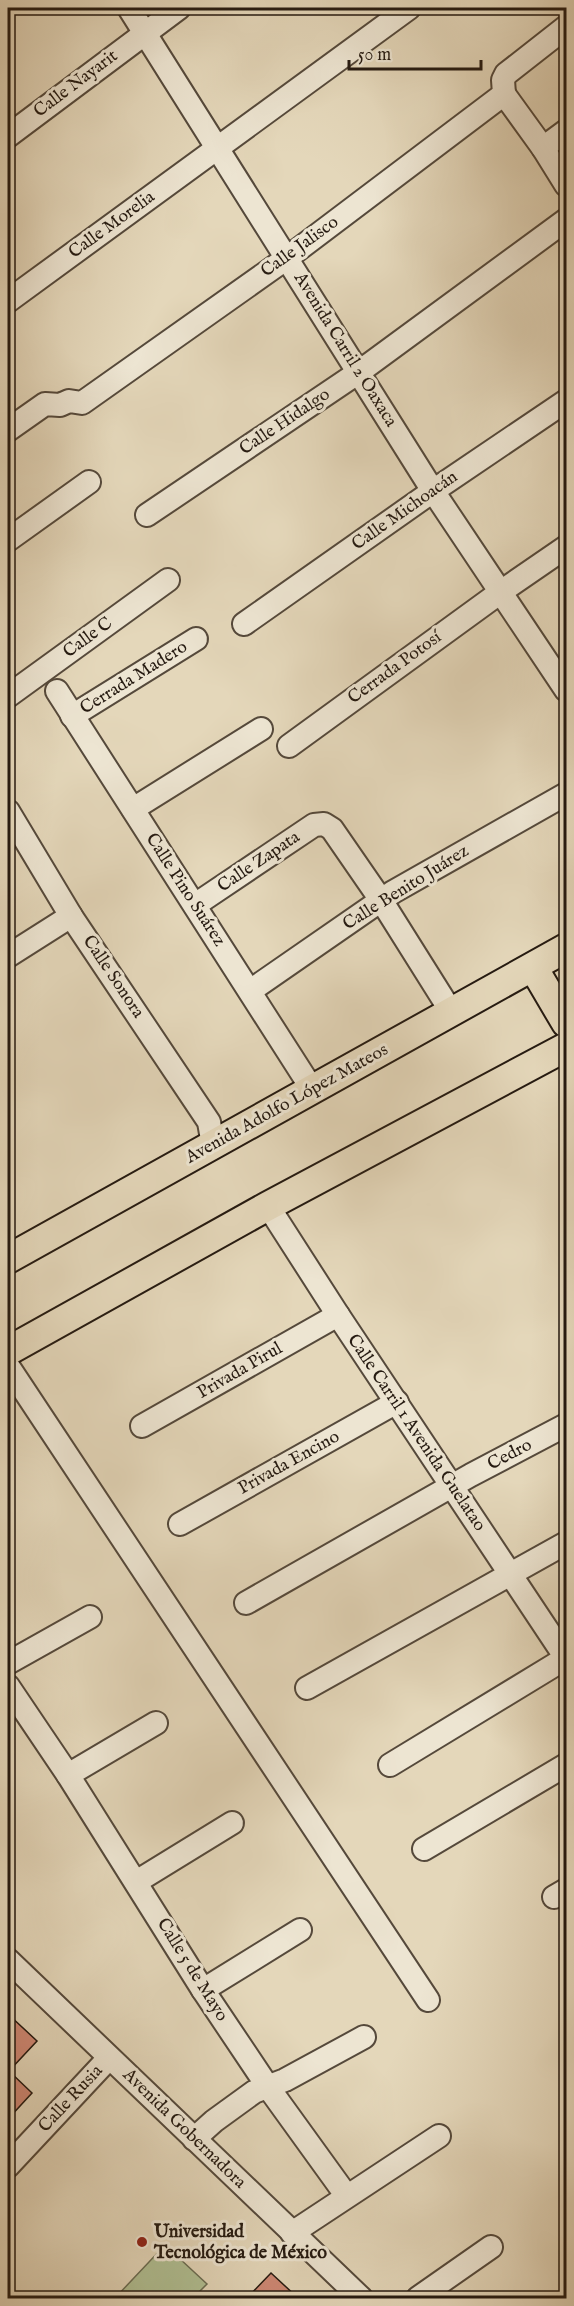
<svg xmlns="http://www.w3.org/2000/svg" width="574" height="2306" viewBox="0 0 574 2306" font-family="'IM FELL English',serif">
  <rect width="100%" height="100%" fill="#e4d7ba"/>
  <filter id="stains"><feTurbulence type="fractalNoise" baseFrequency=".00333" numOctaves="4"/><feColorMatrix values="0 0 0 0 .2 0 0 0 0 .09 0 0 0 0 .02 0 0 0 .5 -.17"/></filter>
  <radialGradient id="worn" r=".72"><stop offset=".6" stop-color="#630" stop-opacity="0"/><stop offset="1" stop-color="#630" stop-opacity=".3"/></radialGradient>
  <polygon fill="#b0bf93" stroke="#6a6c52" stroke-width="1.5" points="165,2245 207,2284 193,2298 115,2298"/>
  <g fill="#ce8874" stroke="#251a11" stroke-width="1.5">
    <polygon points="8,2014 37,2041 9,2071 32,2093 8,2119"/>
    <polygon points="271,2273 298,2298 247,2298"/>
  </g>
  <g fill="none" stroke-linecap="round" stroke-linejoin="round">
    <defs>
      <g id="minor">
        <polyline points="129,8 433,491 566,690"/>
        <polyline points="504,94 543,148 566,185"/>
        <polyline points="8,136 179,8"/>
        <polyline points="543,148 566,131"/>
        <polyline points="8,301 409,8"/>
        <polyline points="8,430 45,404 60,405 69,401 82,403 287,258 504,94 503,80 506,74 566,27"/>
        <polyline points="147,515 359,372 566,220"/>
        <polyline points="8,540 89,482"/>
        <polyline points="244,624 433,491 566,401"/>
        <polyline points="57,691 312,1089"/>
        <polyline points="8,696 168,580"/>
        <polyline points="72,716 196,639"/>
        <polyline points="289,746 502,591 566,547"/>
        <polyline points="133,809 261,729"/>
        <polyline points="8,811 71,916 209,1122 213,1145"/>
        <polyline points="195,905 314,825 324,824 332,829 381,900 452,1013"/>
        <polyline points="8,956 71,916"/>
        <polyline points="250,991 393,892 566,794"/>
        <polyline points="268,1206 338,1315 566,1658"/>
        <polyline points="8,1366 428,2000"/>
        <polyline points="142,1426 338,1315"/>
        <polyline points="180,1524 397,1402"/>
        <polyline points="246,1603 471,1475 566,1425"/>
        <polyline points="8,1663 90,1617"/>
        <polyline points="8,1686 68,1775 203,1990 268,2087 346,2195"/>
        <polyline points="307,1688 566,1543"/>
        <polyline points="390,1765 566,1658"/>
        <polyline points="68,1775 156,1723"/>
        <polyline points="424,1849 566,1765"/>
        <polyline points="136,1882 232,1823"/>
        <polyline points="554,1897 566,1890"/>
        <polyline points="8,1960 361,2298"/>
        <polyline points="203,1990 300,1930"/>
        <polyline points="194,2139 214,2121 254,2092 285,2080 364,2037"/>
        <polyline points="8,2166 109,2058"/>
        <polyline points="292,2233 439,2136"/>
        <polyline points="418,2298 491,2247"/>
      </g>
      <g id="major">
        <polyline points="533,967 566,1023"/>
        <polyline points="8,1259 566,948"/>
        <polyline points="8,1351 268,1206 566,1047"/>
      </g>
    </defs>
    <use href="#minor" stroke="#55493b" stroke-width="26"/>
    <use href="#major" stroke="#251a11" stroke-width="32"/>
    <use href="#minor" stroke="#ede5d2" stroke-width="22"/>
    <use href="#major" stroke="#e4d7ba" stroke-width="28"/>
  </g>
  <circle fill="#8f2418" stroke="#ede5d2" stroke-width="2" cx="142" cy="2242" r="6"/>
  <g text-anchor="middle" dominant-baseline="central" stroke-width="6" stroke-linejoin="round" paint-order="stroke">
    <g font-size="18" fill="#251a11" stroke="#ede5d2">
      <text transform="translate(76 84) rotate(-37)">Calle Nayarit</text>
      <text transform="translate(112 225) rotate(-36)">Calle Morelia</text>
      <text transform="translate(300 247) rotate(-36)">Calle Jalisco</text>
      <text transform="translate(345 350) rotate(58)">Avenida Carril 2 Oaxaca</text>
      <text transform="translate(285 422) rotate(-34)">Calle Hidalgo</text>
      <text transform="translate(405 511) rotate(-35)">Calle Michoacán</text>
      <text transform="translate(88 638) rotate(-36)">Calle C</text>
      <text transform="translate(395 668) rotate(-36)">Cerrada Potosí</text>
      <text transform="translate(134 678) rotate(-32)">Cerrada Madero</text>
      <text transform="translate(259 862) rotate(-34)">Calle Zapata</text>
      <text transform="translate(406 888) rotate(-32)">Calle Benito Juárez</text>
      <text transform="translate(185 890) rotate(57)">Calle Pino Suárez</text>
      <text transform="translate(113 977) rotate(56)">Calle Sonora</text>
      <text transform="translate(287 1104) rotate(-29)">Avenida Adolfo López Mateos</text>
      <text transform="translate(240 1371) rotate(-30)">Privada Pirul</text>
      <text transform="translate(416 1433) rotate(56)">Calle Carril 1 Avenida Guelatao</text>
      <text transform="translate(510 1455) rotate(-28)">Cedro</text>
      <text transform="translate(289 1463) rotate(-29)">Privada Encino</text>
      <text transform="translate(192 1970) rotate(58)">Calle 5 de Mayo</text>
      <text transform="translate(71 2099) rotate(-47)">Calle Rusia</text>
      <text transform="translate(184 2129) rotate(44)">Avenida Gobernadora</text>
    </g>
    <g font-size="18" font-weight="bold" fill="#251a11" stroke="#ede5d2" text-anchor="start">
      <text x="154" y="2232">Universidad<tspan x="154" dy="21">Tecnológica de México</tspan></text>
    </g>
  </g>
  <rect width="574" height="2306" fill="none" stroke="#e4d7ba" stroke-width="30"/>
  <rect x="9" y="9" width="556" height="2288" fill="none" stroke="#251a11" stroke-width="3"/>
  <rect x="15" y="15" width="544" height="2276" fill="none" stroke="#251a11" stroke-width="1.5"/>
  <path d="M349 60v9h132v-9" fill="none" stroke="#251a11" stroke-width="3"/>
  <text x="358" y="60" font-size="18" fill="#251a11" stroke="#ede5d2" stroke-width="4.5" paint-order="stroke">50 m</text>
  <rect width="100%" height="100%" filter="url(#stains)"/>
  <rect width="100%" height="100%" fill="url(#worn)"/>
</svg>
